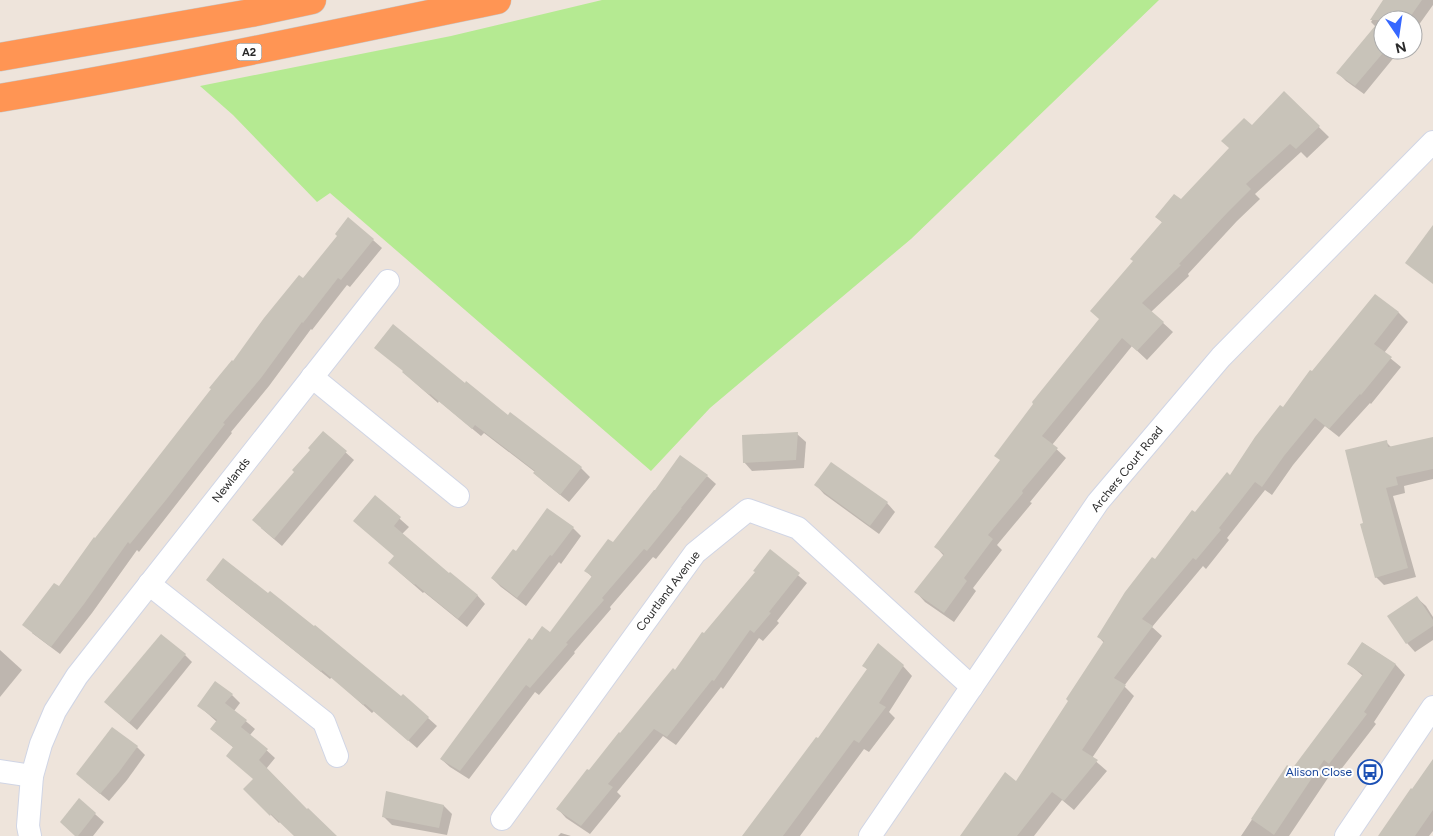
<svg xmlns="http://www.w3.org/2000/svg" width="1433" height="836" viewBox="0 0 1433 836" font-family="Figtree,sans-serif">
  <rect width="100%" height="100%" fill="#eee4db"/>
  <polygon fill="#b5ea92" points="602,0 1159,0 911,239 710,408 651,471 330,193 317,202 233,115 200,86 451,36"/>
  <g fill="#0003">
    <polygon points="1385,0 1433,0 1433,5 1413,33 1413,20 1383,20 1383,50 1400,50 1364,94 1346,81 1338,73 1376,27 1371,22"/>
    <polygon points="1284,93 1329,137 1307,158 1301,152 1255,194 1260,199 1237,221 1188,274 1189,276 1151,312 1173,332 1147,360 1132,346 1052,445 1066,458 1030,502 1032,503 997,545 1002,550 973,588 976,591 954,622 925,602 916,592 944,556 936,547 1001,461 1100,319 1135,262 1163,223 1156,217 1181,201"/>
    <polygon points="373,240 382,248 350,287 347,285 312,330 311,329 269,386 231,432 232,433 139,552 137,550 92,613 60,654 32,633 59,588 95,540 233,363 304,280"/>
    <polygon points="1375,296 1399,313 1408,322 1384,353 1401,367 1371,404 1370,403 1339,437 1325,426 1293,465 1272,495 1265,490 1227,538 1229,540 1206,569 1203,566 1152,627 1162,636 1124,686 1134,696 1092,758 1107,771 1074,810 1062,800 1034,836 962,836 1017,783 1070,701 1104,643 1098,636 1155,561 1196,514 1231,476 1312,372"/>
    <polygon points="403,372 465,385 508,417 510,414 581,468 590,477 569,502 543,481 534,473 535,472 484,433 481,436 439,401 438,403"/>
    <polygon points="323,432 354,460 282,546 261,528 296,472"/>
    <polygon points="797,434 806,442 804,468 752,471 744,462"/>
    <polygon points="1433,438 1433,479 1404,486 1405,493 1393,496 1416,577 1384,585 1376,577 1364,524 1386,442 1392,448"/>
    <polygon points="707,476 716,484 656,559 653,557 610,607 611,609 574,652 575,653 539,695 535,692 469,779 450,767 441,759 532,641 550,634 592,577 586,571 613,544"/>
    <polygon points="816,485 887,503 895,512 879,534 824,494"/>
    <polygon points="375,497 409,527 402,534 449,575 477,595 485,604 467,627 424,592 423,593 398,571 395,556"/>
    <polygon points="573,528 581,536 561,564 559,562 526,606 501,587 492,578 516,553"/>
    <polygon points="770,551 807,583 777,621 779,623 763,641 759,638 723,689 721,687 676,745 663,736 617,792 621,796 590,834 566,818 558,809 620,735 676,672 704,634 756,572"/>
    <polygon points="208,580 402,698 428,718 437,726 417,748 374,711 372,713 332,677 330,679 216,588"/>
    <polygon points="1417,598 1426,606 1433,617 1433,640 1415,652 1407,643"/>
    <polygon points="1363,643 1396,665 1405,675 1374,722 1376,724 1339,772 1334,769 1289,836 1241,836 1287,767 1293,770 1363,676 1349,664"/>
    <polygon points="0,650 22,670 0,697"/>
    <polygon points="185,655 192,662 137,730 105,702"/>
    <polygon points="864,666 903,666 912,676 889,712 895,718 869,752 864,749 800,836 743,836 819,740 868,670"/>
    <polygon points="232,695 240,703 234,711 255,729 250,735 275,758 266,769 307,810 335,836 295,836 281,821 279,823 245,789 254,780 234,748 211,729 217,722 198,705"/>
    <polygon points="137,747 145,755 127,780 109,801 86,782"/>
    <polygon points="1433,762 1433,831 1429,836 1379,836"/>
    <polygon points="387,793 444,806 452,814 447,835 392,825 383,816"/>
    <polygon points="79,800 104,822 93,836 76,836"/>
    <polygon points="561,833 571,836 572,836 558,836"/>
  </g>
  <g fill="#c8c3b9">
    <polygon points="1383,0 1422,0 1408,20 1383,20 1383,53 1355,86 1336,73 1380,20 1370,20"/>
    <polygon points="1284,91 1320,126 1296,149 1290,144 1246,184 1251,189 1228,212 1179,264 1181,265 1142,303 1164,322 1137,351 1122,338 1042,436 1058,448 1022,491 1023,493 988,535 993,539 964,578 967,581 944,613 914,592 944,554 934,547 1000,460 994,456 1033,404 1032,402 1099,319 1090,311 1133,261 1130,259 1162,222 1155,217 1174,194 1181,199 1229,148 1221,141 1244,118 1252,125"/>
    <polygon points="348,217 374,239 341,280 338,278 303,323 302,322 261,378 223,423 225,424 166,500 130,544 128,542 84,604 51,647 22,625 54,583 59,586 94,537 95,538 211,389 209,388 232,360 233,361 264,318 299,275 303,278 337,236 335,234"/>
    <polygon points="1433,225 1433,284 1405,263"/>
    <polygon points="1375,294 1399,312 1374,344 1392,357 1361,395 1360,394 1329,429 1315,418 1284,456 1262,487 1255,482 1219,528 1221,530 1196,560 1193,558 1142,619 1153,626 1114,678 1126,685 1082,750 1098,760 1064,801 1052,792 1017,836 960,836 1005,772 1016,781 1068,701 1066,699 1104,641 1097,637 1125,592 1152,557 1155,559 1192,510 1195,512 1227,472 1230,475 1255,437 1280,405 1283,407 1310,370 1312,371"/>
    <polygon points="393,324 465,383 466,381 508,415 510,412 582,467 560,495 533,473 535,471 475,425 472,429 430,394 429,395 402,372 403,371 374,348"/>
    <polygon points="323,431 347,451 274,539 252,520 294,472 292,470 310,450 308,448"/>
    <polygon points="798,432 796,460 743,463 742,435"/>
    <polygon points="1433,437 1433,469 1396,477 1398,485 1386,488 1408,568 1375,578 1360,524 1363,523 1345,450 1387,440 1388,447"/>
    <polygon points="680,455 708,475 681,508 682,508 647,551 644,549 602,598 604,600 566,643 568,644 530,688 526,685 460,771 440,759 529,638 532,640 542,626 550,632 592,576 584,571 608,539 613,542 654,490 655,490"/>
    <polygon points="831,462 888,502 870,526 814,485"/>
    <polygon points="375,495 401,517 394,526 449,573 450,572 478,595 458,619 415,584 414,585 388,563 394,556 353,521"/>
    <polygon points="547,508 574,527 552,556 550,555 517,598 491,578 513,549 516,551"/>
    <polygon points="770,549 800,573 769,612 771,613 754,633 750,630 714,681 712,680 667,737 654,729 608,784 613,787 581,826 556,809 587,769 589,770 619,732 620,733 673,668 675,670 702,632 704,633 755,572 753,571"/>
    <polygon points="223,558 268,593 270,591 314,626 315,625 401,696 403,694 429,717 408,741 365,704 363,705 322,670 321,672 206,580"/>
    <polygon points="1417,596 1433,620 1433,626 1406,644 1387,616"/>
    <polygon points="161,634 186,654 129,723 104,702"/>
    <polygon points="1362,642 1396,664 1364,712 1367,714 1329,764 1324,760 1274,835 1251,819 1287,765 1292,769 1363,674 1347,664"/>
    <polygon points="878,643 904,665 879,703 886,707 859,743 854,740 783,836 742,836 816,737 818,738 867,669 862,666"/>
    <polygon points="215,681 233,694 225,703 247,720 241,727 268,749 259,760 307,809 308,808 337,836 294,836 271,814 270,816 243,789 253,779 226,756 233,747 210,729 217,720 197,706"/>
    <polygon points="112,727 138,746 119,772 100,794 76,774"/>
    <polygon points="1433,759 1433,810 1415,836 1378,836 1411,788 1412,789"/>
    <polygon points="386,791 444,805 439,828 382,817"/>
    <polygon points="79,798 96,813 78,836 75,836 60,822"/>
  </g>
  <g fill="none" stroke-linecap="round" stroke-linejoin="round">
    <defs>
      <g id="street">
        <polyline points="312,377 458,496"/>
        <polyline points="149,584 324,722 337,756"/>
        <polyline points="0,771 32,776"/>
        <polyline points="502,819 695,553 748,510 798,528 972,687"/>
        <polyline points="30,836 28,826 32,776 41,744 55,711 77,676 388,281"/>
        <polyline points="870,836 1098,502 1221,357 1433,142"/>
        <polyline points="1346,836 1433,707"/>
      </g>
      <g id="highway">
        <polyline points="0,57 251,13 312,0"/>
        <path d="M0 98C167 70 332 34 497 0"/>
      </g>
    </defs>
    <use href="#street" stroke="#d0d5e5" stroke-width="24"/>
    <use href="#highway" stroke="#c8c8c8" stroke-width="29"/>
    <use href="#street" stroke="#fff" stroke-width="22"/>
    <use href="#highway" stroke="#ff9554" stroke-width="28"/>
  </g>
  <defs>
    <symbol id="bus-ring" viewBox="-11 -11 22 22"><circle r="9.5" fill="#fff" stroke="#1a4fb4" stroke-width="1.5"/><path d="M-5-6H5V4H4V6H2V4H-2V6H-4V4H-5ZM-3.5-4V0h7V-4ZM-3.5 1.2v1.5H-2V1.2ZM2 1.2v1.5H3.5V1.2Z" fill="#1a4fb4"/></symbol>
  </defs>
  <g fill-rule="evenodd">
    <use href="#bus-ring" x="1356" y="758" width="28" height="28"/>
  </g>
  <g text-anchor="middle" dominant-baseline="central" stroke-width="4" stroke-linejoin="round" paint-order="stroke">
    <rect fill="#fff" stroke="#6a6a6a" stroke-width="1" x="236.5" y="43.5" width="25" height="17" rx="4"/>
    <g font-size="11" font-weight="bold" fill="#2a2a2a">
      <text x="249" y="52">A2</text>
    </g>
    <g font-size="12" fill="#2a2a2a" stroke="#fff">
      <text transform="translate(1127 469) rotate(-51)">Archers Court Road</text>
      <text transform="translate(231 480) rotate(-52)">Newlands</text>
      <text transform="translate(668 591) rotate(-53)">Courtland Avenue</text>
    </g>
    <g font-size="12" fill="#164399" stroke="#fff" text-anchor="end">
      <text x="1352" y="772">Alison Close</text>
    </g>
  </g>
  <g transform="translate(1398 35) rotate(167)"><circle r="24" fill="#ffffff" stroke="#aaaaaa"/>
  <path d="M0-4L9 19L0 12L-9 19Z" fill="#3667ff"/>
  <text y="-8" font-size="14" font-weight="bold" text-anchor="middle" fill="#2a2a2a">N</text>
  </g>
</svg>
